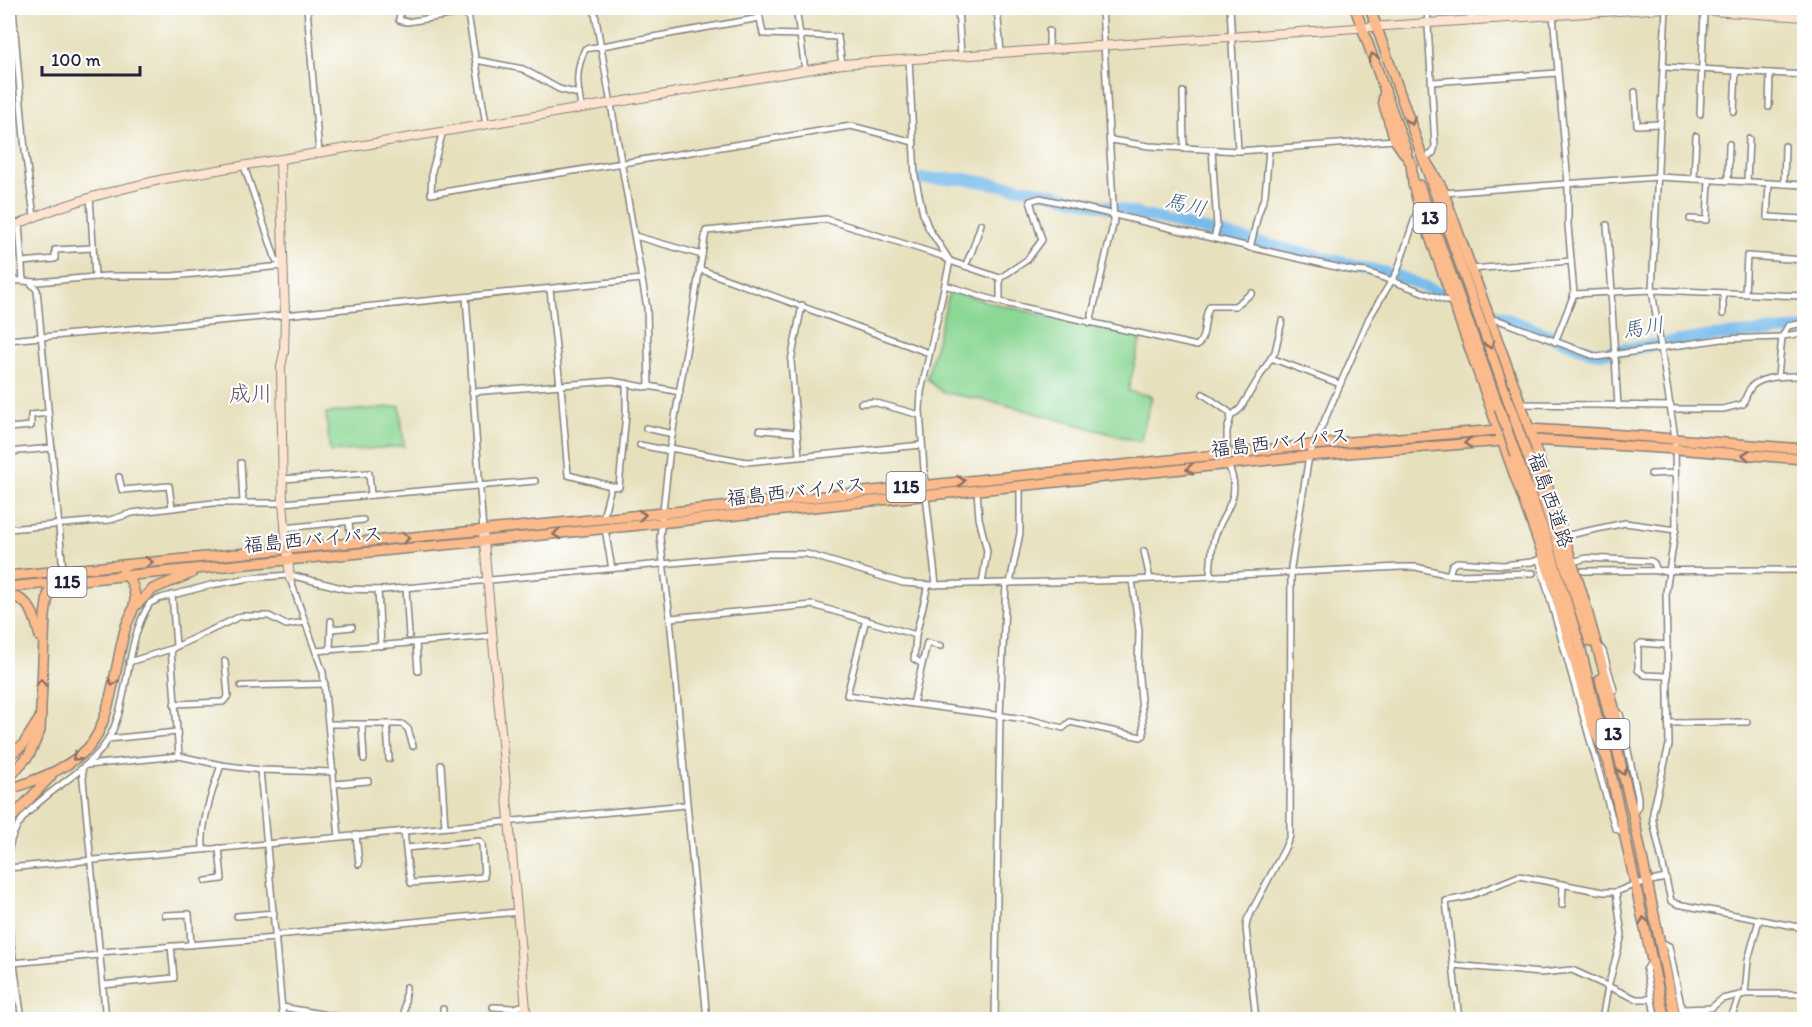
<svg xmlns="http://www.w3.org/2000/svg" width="1812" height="1027" viewBox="0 0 1812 1027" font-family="Itim,'Klee One',sans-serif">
  <rect width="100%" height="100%" fill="#fff"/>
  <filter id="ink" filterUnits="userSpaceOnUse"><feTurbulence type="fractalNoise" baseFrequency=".0167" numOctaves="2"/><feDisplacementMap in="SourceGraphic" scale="12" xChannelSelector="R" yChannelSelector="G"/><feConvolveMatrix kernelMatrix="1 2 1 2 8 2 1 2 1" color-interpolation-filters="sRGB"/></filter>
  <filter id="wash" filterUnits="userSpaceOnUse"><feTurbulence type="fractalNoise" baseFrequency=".008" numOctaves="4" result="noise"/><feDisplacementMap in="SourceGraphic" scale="24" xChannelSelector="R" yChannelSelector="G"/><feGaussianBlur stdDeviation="1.35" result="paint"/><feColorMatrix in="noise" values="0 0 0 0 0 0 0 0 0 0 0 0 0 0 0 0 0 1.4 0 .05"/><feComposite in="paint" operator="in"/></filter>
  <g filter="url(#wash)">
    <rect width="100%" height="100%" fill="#e7e0bd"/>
    <g fill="#8bd794" stroke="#567c68" stroke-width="1.5">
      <polygon points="950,290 988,302 1141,338 1128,391 1152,396 1140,442 999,403 941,392 927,378"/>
      <polygon points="400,406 404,446 330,452 326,413"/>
    </g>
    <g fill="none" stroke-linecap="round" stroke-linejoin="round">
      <g stroke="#74baeb" stroke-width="12">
        <polyline points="918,179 963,179 1040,191 1396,275 1440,293"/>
        <polyline points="1494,314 1579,347 1593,352 1602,353 1712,336 1804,329"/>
      </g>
    </g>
  </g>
  <g filter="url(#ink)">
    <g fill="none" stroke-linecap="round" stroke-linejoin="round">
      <defs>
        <g id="street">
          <polyline points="13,8 25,151 34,216"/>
          <polyline points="307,8 319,153"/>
          <polyline points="401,8 399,20 407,22 468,12"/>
          <polyline points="467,8 486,124"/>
          <polyline points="594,8 647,308 649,386 680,392"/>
          <polyline points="758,8 763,34 800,35 805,70"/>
          <polyline points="796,8 800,35 838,37 842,64"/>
          <polyline points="958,8 961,55"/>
          <polyline points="997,8 1001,52"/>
          <polyline points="1230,8 1238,151"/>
          <polyline points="1666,8 1652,290 1675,438 1676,525 1666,592 1669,745 1653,812 1653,821 1671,901 1677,904 1804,928"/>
          <polyline points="1553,15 1568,183 1568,225 1574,294 1555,342"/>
          <polyline points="1049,31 1049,49"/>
          <path d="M909 59 915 176 923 214 929 229 950 261 1000 278 1027 260 1042 240 1030 201 1040 198C1145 221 1249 248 1354 271L1367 272 1453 303"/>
          <polyline points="476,60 523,69 559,89 579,94"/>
          <polyline points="1664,67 1804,75"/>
          <polyline points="1432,82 1557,73"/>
          <polyline points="1183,92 1184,149"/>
          <polyline points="1635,92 1637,125 1660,124"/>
          <path d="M581 107C577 84 575 71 585 49L760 18"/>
          <polyline points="1769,107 1770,73"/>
          <polyline points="1734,112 1736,71"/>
          <polyline points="1700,114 1704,11"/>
          <polyline points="443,131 432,171 431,194 851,126 914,142"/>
          <polyline points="1111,140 1149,146 1238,151 1395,140"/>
          <polyline points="1212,150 1217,227 1214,238"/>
          <polyline points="1424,158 1433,153 1435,146 1427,8"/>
          <polyline points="244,166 276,260 283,264"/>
          <polyline points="1694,179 1696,136"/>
          <polyline points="1728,181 1729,144"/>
          <polyline points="1747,182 1749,139"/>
          <polyline points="1769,183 1767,217 1804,219"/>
          <polyline points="1784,184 1785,146"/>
          <polyline points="1444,193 1658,177 1804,185"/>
          <polyline points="90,197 95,277"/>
          <polyline points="1690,219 1707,220 1709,180"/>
          <polyline points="19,223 23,281"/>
          <polyline points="1607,225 1612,292"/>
          <polyline points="635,236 702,255"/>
          <polyline points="1250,248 1258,215 1265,195 1269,149"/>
          <polyline points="22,262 55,259 55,250 92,248"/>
          <polyline points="965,266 972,251 981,224"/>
          <polyline points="699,269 929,353"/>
          <polyline points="1471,269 1571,261"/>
          <polyline points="1000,278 1000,302"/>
          <polyline points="8,280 37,282 107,276 172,276 283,266"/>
          <polyline points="30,282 37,290 63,570"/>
          <path d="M945 285 1000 302 1197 346C1208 335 1202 318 1210 306H1235L1252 293"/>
          <polyline points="550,289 560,386"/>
          <polyline points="1611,292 1618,406"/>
          <polyline points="1574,294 1652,290 1804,296"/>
          <polyline points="1745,294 1747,256 1804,260"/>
          <polyline points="466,297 483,531"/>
          <polyline points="1723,314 1723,293"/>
          <polyline points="1490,319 1501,321 1597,357 1722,339 1782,337 1778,376"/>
          <polyline points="1282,321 1275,352 1271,358 1340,384"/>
          <polyline points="1090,323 1114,221 1102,8"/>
          <polyline points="1783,336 1804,333"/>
          <polyline points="1782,337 1788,326 1804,323"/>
          <polyline points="8,340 285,315 642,279"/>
          <polyline points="561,386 568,475 611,486"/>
          <polyline points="472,392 612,381 644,387 649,386"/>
          <polyline points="1203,394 1229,412 1231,416 1227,431 1227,454"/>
          <polyline points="861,403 873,402 920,415"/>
          <polyline points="1521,404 1671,406"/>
          <path d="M1671 409H1723L1743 404C1745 399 1748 390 1752 386 1764 375 1790 376 1804 376"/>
          <polyline points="1231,416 1240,409 1271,358"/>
          <polyline points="8,428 31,426 31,415 48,413"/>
          <polyline points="646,428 673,434"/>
          <polyline points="760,430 797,433"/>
          <polyline points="640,445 670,451"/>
          <polyline points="670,448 747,462 922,445"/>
          <polyline points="8,452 52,448"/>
          <polyline points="799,456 791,361 802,305"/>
          <polyline points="241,463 243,503"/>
          <polyline points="1651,474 1675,473"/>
          <polyline points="119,477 122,490 169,486 172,508"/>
          <polyline points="282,479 369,473 371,495"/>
          <polyline points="977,491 979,518 987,551 982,584"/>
          <polyline points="926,496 936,585"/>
          <polyline points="603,518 611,486 619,487 626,414 626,383"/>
          <polyline points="349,522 351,543"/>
          <polyline points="284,528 363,520"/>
          <polyline points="8,529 110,520 132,513 213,503 283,503 535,481"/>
          <polyline points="605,529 612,569"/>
          <polyline points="1564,536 1625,523 1676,530"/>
          <polyline points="1144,551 1150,579"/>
          <polyline points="1539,560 1615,828 1624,833"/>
          <polyline points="1572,562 1587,558 1651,561 1654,563 1657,571"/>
          <polyline points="1583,571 1804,570"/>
          <polyline points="1449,575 1452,565 1457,562 1503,565 1532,562 1540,559"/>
          <path d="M1210 576C1211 564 1211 551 1214 539 1223 510 1244 498 1228 465"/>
          <polyline points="290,579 323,672 339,837"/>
          <polyline points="1010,583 1020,533 1020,487"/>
          <polyline points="406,588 409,636"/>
          <polyline points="378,590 381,646"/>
          <polyline points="172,595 176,646"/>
          <polyline points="670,618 813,605 916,635"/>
          <polyline points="866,619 847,695 1032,720 1063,728 1070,722 1141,737 1144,735 1138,666 1139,631 1132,580"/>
          <polyline points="332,629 352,627"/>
          <polyline points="416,643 418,671"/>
          <polyline points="1667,645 1641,643 1638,646 1638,670 1645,675 1668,676"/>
          <polyline points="1599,646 1603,651 1614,690"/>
          <polyline points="171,649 179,756"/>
          <polyline points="330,650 331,621"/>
          <polyline points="316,651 492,636"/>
          <polyline points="129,662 171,649 241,616 269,616 286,625 305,622"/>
          <polyline points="921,663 914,659 916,635 928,585"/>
          <polyline points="241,686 325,684"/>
          <polyline points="174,704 223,702 228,696 225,661"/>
          <polyline points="913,704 927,643 941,646"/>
          <polyline points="1620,714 1638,797 1638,806 1634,813"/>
          <polyline points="1668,723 1747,722"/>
          <polyline points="329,724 402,724 408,729 413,746"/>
          <polyline points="387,725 389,759"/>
          <polyline points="362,726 364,759"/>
          <polyline points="108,739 177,732"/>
          <polyline points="87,765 179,756 221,765 260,770 334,772"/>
          <polyline points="441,765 445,827"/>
          <polyline points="82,769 106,1020"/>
          <polyline points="260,770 283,1020"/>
          <polyline points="335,784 368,781"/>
          <path d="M404 831C406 848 407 866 411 883L484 877 482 844 479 841 406 848"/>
          <polyline points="356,835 359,864"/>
          <path d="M203 849C201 821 212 792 221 765"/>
          <path d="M8 856C11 805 71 786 100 751 133 711 121 648 150 603L161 598 211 585 250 578 290 575 346 589 383 590 768 554H807L903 583 928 585 1132 580 1401 567H1416L1445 574 1458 575 1533 573"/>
          <polyline points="8,868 686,805"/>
          <polyline points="206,881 222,879 219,848"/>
          <polyline points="1562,905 1563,884"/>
          <polyline points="165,915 189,914 191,945"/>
          <polyline points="237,916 274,913"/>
          <polyline points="8,923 22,1020"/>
          <polyline points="276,935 518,912"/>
          <polyline points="1660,942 1669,946 1684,1020"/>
          <polyline points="100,952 276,938"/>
          <polyline points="1652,961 1646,970 1656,1020"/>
          <polyline points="12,963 100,955"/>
          <polyline points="1453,965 1540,973 1572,970 1636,999 1651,999"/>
          <polyline points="103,985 174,978 171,946"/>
          <polyline points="1745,994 1748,960 1759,920"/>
          <polyline points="282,1007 355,1020"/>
          <polyline points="493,1007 514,1008 526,1005"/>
          <polyline points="443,1009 443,1020"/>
          <polyline points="1682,1009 1711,1008 1722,999 1745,994 1804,994"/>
          <polyline points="404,1020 406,987"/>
          <polyline points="707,1020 670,618 660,537 670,448 706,231 826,219 942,256 950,261 921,392 920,410 925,485"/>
          <polyline points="995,1020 1000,716 1006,583"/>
          <polyline points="1256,1020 1246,928 1247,920 1284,850 1290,836 1291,567 1309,456 1369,318 1397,272 1418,209"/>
          <polyline points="1459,1020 1446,901 1467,897 1519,876 1603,892 1616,892"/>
          <polyline points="1602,1020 1608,987 1622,935 1616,892 1636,884 1666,878"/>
          <polyline points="1730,1020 1740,995"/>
        </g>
        <g id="secondary">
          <polyline points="280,160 285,315 284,352 281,367 283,503 290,579"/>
          <path d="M8 229C57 205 110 191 164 179L842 64 1428 23 1666 8 1804 17"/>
          <polyline points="483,531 527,1020"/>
        </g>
        <g id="highway">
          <polyline points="1355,8 1407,152"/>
          <polyline points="1370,8 1510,406"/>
          <polyline points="1385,90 1383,101 1386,112 1395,140 1411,163 1413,184 1419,206 1555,589 1592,725 1608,761"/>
          <polyline points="1424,158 1442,188 1521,404 1582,593 1617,718 1615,738"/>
          <polyline points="1419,185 1499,408"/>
          <polyline points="1527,454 1557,540 1590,642"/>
          <polyline points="1516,455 1548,543 1580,646 1603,742"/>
          <polyline points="8,576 663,513 1312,445 1498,430 1529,429 1597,433 1804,449"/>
          <polyline points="8,587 484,541 1309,456 1503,441 1533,440 1675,449 1804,459"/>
          <path d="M8 595C31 599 35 616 40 637"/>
          <polyline points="134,607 153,589 192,573"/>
          <polyline points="1600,679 1633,814 1676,1020"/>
          <polyline points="1607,755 1665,1020"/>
          <polyline points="8,756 23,745 40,718"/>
          <polyline points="8,779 29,755 40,731 45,616 48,595 53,581"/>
          <path d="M8 790C35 780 67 770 88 748 111 723 116 660 126 626 130 616 136 607 135 596 134 587 130 577 123 572"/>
          <polyline points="8,822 51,776"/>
        </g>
      </defs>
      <use href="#street" stroke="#84817c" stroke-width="8"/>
      <use href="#secondary" stroke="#84817c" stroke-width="10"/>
      <use href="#highway" stroke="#84817c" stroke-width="12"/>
      <use href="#street" stroke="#fff" stroke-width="5"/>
      <use href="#secondary" stroke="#fde4d1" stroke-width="8"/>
      <use href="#highway" stroke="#fbbb8c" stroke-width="9"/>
      <defs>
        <g id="highway-bridge">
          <polyline points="1510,406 1527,454"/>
          <polyline points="1499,408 1516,455"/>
        </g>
      </defs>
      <use href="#highway-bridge" stroke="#84817c" stroke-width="12" stroke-linecap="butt"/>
      <use href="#highway-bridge" stroke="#fbbb8c" stroke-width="9"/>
    </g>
    <defs><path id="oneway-chevron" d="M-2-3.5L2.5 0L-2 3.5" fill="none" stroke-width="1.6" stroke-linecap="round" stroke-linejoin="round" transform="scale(1.5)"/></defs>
    <g stroke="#8e6e64">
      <use href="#oneway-chevron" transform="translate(1373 57) rotate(-110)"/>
      <use href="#oneway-chevron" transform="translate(1411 121) rotate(71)"/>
      <use href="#oneway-chevron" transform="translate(1490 345) rotate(71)"/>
      <use href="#oneway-chevron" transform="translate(1468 443) rotate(175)"/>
      <use href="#oneway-chevron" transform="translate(1746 455) rotate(-175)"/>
      <use href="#oneway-chevron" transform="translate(1190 469) rotate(174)"/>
      <use href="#oneway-chevron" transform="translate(961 481) rotate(-6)"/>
      <use href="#oneway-chevron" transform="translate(642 515) rotate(-6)"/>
      <use href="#oneway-chevron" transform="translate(557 534) rotate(174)"/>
      <use href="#oneway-chevron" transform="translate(406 538) rotate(-5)"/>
      <use href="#oneway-chevron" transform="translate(149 562) rotate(-5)"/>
      <use href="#oneway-chevron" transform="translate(113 682) rotate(104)"/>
      <use href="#oneway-chevron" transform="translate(41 683) rotate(-89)"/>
      <use href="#oneway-chevron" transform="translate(76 757) rotate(141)"/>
      <use href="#oneway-chevron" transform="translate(1623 771) rotate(76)"/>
      <use href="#oneway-chevron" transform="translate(1644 921) rotate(-101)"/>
    </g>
  </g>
  <g text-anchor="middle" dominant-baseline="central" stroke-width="4.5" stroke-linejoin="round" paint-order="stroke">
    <g fill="#fff" stroke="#646476" stroke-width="1.5">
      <rect x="1413.5" y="203" width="33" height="30" rx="4.5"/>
      <rect x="886.5" y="472" width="39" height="30" rx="4.5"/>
      <rect x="47.5" y="567" width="39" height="30" rx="4.5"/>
      <rect x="1596.5" y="719" width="33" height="30" rx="4.5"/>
    </g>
    <g font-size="18" font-weight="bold" fill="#22223b">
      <text x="1430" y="218">13</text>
      <text x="906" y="487">115</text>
      <text x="67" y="582">115</text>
      <text x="1613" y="734">13</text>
    </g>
    <g font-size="20" fill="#22223b" stroke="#fff">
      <text transform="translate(1280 442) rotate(-6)">福島西バイパス</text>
      <text transform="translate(796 491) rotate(-6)">福島西バイパス</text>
      <text transform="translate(1551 500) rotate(71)">福島西道路</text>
      <text transform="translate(313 539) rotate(-5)">福島西バイパス</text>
    </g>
    <g font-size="21" font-style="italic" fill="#435f81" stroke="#fff">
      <text transform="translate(1186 204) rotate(14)">馬川</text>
      <text transform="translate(1643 327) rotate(-9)">馬川</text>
    </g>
    <g font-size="22" fill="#634862" stroke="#fff">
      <text x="251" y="393">成川</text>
    </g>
  </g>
  <rect width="1812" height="1027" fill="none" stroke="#fff" stroke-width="30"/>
  <path d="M42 66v9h98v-9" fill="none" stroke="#22223b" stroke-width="3"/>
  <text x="51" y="66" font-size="18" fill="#22223b" stroke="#ffffff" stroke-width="4.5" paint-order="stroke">100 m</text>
</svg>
